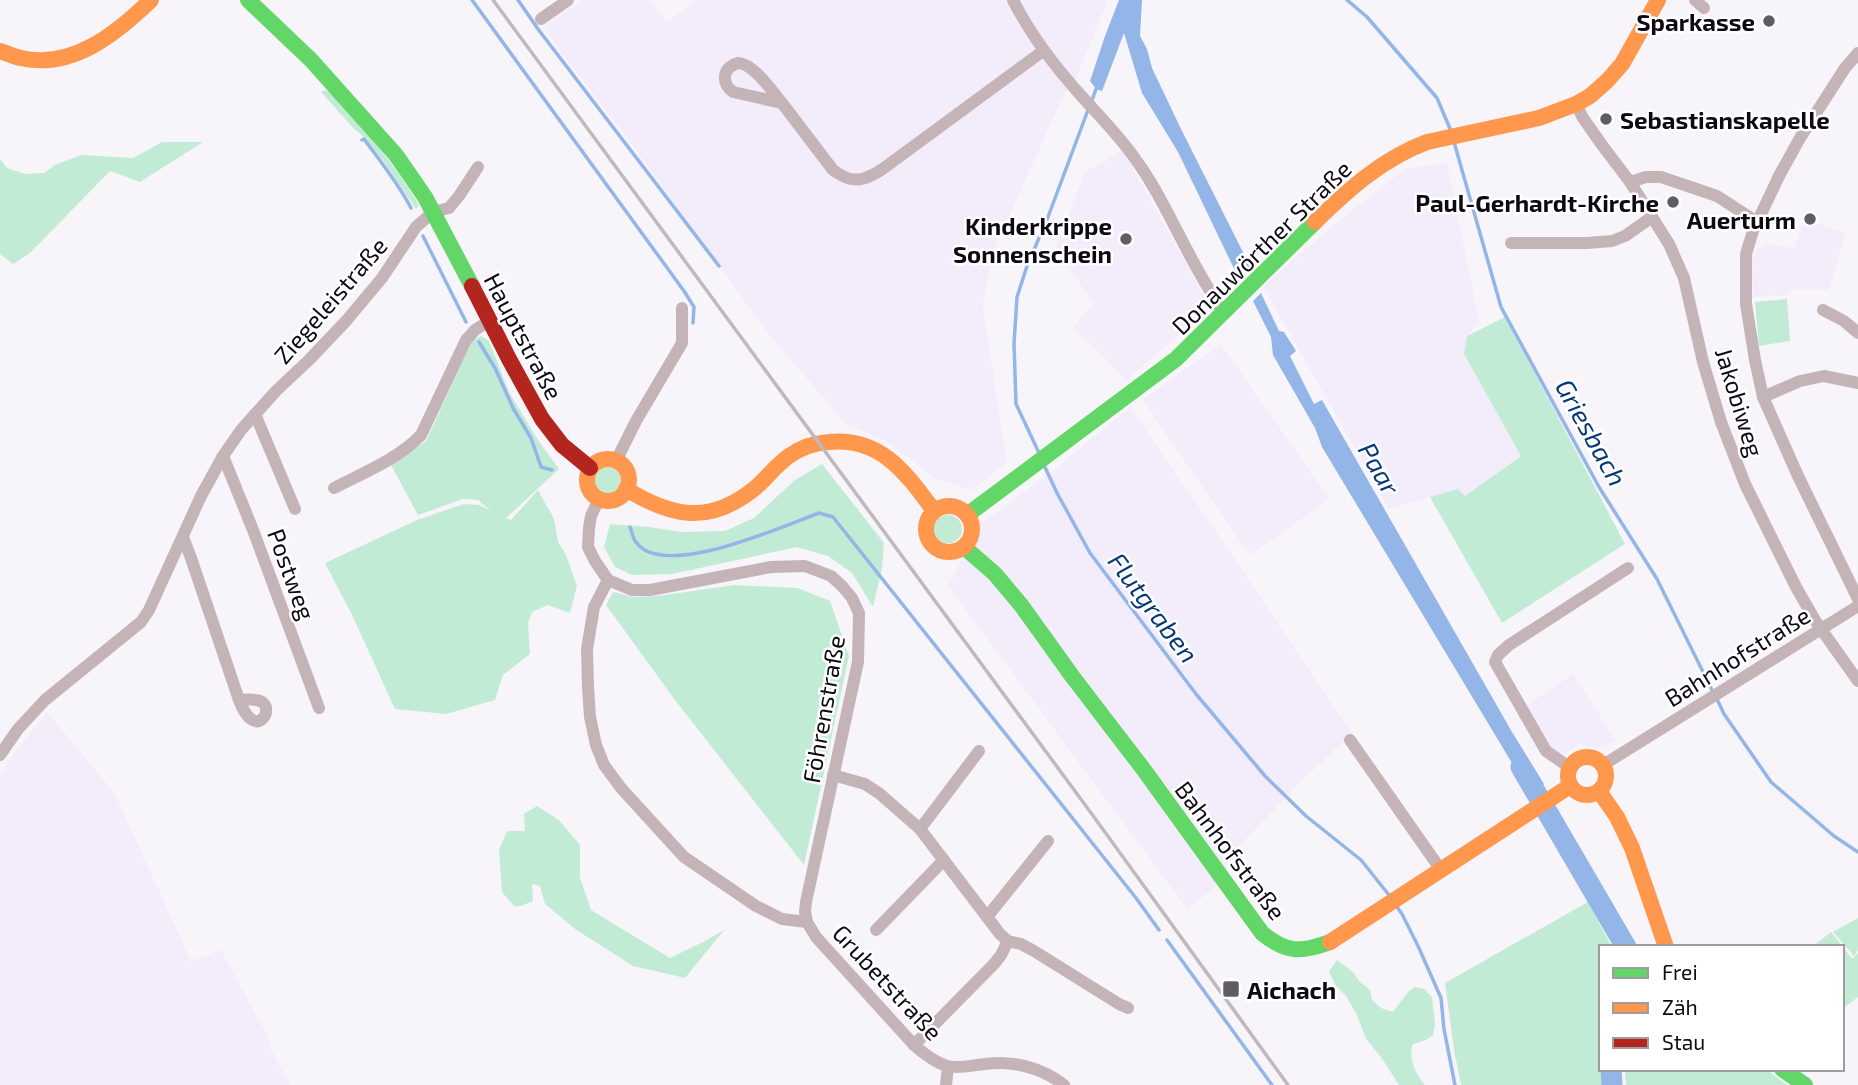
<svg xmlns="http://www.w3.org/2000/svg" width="1858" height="1085" viewBox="0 0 1858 1085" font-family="'Exo 2',sans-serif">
  <rect width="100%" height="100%" fill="#f7f5fa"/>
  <g fill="#f3edfb">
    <polygon points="583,0 650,0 667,22 696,0 1108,0 1078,74 1062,98 992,255 983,306 1007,463 972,490 933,478 919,465 886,441 846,424 769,335 630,142 543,28"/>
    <polygon points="1123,150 1207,301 1199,318 1126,380 1073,328 1093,303 1056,248 1085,172"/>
    <polygon points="1447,163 1479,322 1467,336 1464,354 1521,456 1465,496 1458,489 1389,509 1263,286 1330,228 1406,168"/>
    <polygon points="1804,219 1846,233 1829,291 1812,289 1790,290 1788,295 1753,297 1752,263 1754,251 1767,244 1794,248"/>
    <polygon points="1221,344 1330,499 1250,555 1142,400"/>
    <polygon points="1130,407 1242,569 1352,733 1301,782 1239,846 1217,886 1187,909 948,586 979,525 1054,470"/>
    <polygon points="1573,674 1616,741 1597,748 1579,744 1563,756 1549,748 1524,707"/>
    <polygon points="47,712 114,792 191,961 221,950 267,1035 273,1053 290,1085 0,1085 0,777 14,753"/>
  </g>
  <g fill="#c2ebd6">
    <path d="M324 90 330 92C363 128 394 163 419 205L416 209 384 162 363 136 354 129 321 92Z"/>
    <polygon points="162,142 203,142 140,182 110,171 30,253 13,264 0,254 0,159 7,168 25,174 44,173 55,165 81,155 133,158"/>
    <polygon points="1787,299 1790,341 1759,346 1755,302"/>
    <polygon points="1505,317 1625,544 1502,623 1430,497 1458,489 1465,496 1521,456 1464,354 1467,336"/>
    <polygon points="481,336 489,341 509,392 538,440 559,469 506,518 511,520 538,490 554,519 558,542 566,555 577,586 570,613 548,605 532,612 528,623 530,654 503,675 495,700 446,714 395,709 352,615 325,563 417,520 464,504 479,505 491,511 478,500 463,499 418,515 391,465 426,441 472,341"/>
    <polygon points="822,464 884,543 882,568 873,607 852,573 828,556 797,547 672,574 632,575 615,567 604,547 610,524 649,527 681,532 725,531 754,518 795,480"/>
    <circle cx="608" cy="480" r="15"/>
    <circle cx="948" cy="529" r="14"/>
    <polygon points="735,585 798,588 830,601 849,656 804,865 675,700 606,605 613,592 633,597 657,596"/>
    <polygon points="537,806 559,820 580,845 580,878 591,910 670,958 705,941 724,930 685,978 633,966 575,929 545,904 540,886 532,884 533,901 521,906 514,906 502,892 499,850 507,831 525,831 524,814"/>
    <polygon points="1588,902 1612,947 1601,947 1601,1069 1602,1069 1602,1085 1461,1085 1454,1050 1445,983"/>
    <polygon points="1858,918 1858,950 1854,956 1833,932"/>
    <polygon points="1831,932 1852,959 1858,953 1858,997 1842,1009 1842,947 1812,947"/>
    <path d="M1337 960 1353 972 1359 981 1370 990 1372 1000 1381 1008 1393 1012 1409 991 1415 987 1424 989 1432 997 1435 1024 1433 1035 1426 1040 1413 1044C1408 1059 1416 1075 1425 1085H1399L1381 1057 1366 1039 1356 1013 1346 996 1336 986 1329 972Z"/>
    <polygon points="1625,1069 1766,1069 1787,1085 1626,1085"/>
  </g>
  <g fill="#93b5e7">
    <polygon points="1119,0 1142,0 1140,36 1147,49 1152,68 1181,129 1251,268 1239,279 1178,152 1142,93 1124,33 1102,91 1096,89 1090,81 1105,36"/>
    <polygon points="1261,293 1279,331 1284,332 1296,351 1290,356 1314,404 1322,400 1512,732 1544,784 1530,793 1322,447 1315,428 1273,355 1271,337 1253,301"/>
  </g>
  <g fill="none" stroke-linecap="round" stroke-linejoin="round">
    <g stroke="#93b5e7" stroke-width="3.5">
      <polyline points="472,0 684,291 694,307 693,323"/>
      <polyline points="518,0 538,29 719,266"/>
      <polyline points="1347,0 1367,17 1437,98 1451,131"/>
      <polyline points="1091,103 1096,89"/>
      <path d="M362 140 364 139C380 161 398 183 411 208"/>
      <polyline points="1454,142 1501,307 1599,487 1657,579 1713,692"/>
      <polyline points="423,236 466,322"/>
      <polyline points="479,342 495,368 513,408 531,438 541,467 552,470"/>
      <polyline points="1040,455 1016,404 1014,344 1017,297 1027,266 1048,217 1088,110"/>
      <polyline points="1044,465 1057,493 1090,553 1196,694 1265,776 1306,816 1361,860 1389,895"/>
      <path d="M630 527C632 532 633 539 636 542 663 581 785 525 819 513L833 517 1136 898 1159 930"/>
      <polyline points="1717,699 1724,714 1771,782 1834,836 1858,852"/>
      <polyline points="1395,904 1402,914 1418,946 1441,998 1444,1029 1455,1085"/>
      <polyline points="1167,940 1272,1085"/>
    </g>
    <g stroke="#93b5e7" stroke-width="21">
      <polyline points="1521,767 1626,947"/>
      <polyline points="1611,1069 1612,1085"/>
    </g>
    <g stroke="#c5b4b7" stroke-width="12">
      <path d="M1013 0C1030 34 1052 63 1077 91 1097 114 1119 135 1136 160 1156 187 1170 218 1186 248 1197 270 1210 291 1223 313"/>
      <polyline points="1695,0 1704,8"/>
      <polyline points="541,19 568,0"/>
      <polyline points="1858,53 1845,68 1800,138 1779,176 1753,231 1746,254 1746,304 1755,360 1763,397 1798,476 1858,599"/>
      <path d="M738 63C754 64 771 90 782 103L733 92C721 83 722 68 738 63Z"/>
      <path d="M782 103 833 170C853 185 865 181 884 168L1043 51"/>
      <polyline points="1576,104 1583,118 1602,145 1630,182 1669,244 1684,278 1703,362 1721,422 1745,484 1796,587 1816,622 1858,681"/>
      <polyline points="1630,182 1646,177 1661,177 1717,196 1757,222"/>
      <polyline points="1511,243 1587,243 1612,241 1625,236 1652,217"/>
      <polyline points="1823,310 1844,321 1858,333"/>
      <polyline points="1763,397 1800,381 1824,376 1858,383"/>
      <polyline points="255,414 295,509"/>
      <polyline points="223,456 253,530 319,708"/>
      <polyline points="616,461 636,421 682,343 682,308"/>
      <path d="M334 488C363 473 398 459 421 435L466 340 475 330 489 321"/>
      <path d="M599 499 591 516 589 528 588 547 595 561 608 580 632 590H650L771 567 805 566 831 576 842 586 852 598 859 613 858 662 806 902 805 912 807 922 816 937 914 1045C924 1054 934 1062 947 1066 958 1069 973 1065 985 1064 1013 1060 1042 1068 1064 1085"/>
      <path d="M183 537 191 558 239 700C255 742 275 710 262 702 256 698 246 700 239 700"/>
      <polyline points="608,580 594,607 587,649 588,687 590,717 596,745 604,765 621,788 684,857 756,906 782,919 807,922"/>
      <polyline points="1350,740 1441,870"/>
      <polyline points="0,755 18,729 45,700 141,622 149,610 201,496 223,456 241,430 276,391 309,360 346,321 382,278 416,227 433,212 449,208 459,196 478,167"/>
      <polyline points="1603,765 1858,606"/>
      <polyline points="1569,767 1546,751 1495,662 1498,655 1509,645 1628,568"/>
      <polyline points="833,775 865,784 880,794 920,829 1000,934 1008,941 1001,955 994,964 914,1045"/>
      <polyline points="920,829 979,751"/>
      <polyline points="987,917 1048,841"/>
      <polyline points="876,930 944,860"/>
      <polyline points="1008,941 1021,944 1034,951 1119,1004 1128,1008"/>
      <polyline points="946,1085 948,1067"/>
    </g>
    <g stroke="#63d668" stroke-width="16">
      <polyline points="248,0 311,60 396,155 425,197 472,286"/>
      <polyline points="967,515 1176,359 1315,222"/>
      <path d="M964 547 995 574 1021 605 1072 676 1144 770 1262 933C1286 953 1301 953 1330 942"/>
      <polyline points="1782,1069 1805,1085"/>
    </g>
    <g stroke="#ff974d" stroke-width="16">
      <path d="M0 51C7 53 14 57 21 58 72 70 117 33 151 0"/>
      <path d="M1315 222C1349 189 1382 159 1427 142L1539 118 1576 104 1590 96 1607 81 1622 64 1658 0"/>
      <circle cx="608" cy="480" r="21"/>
      <path d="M626 489C672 517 709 525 754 489 766 479 776 465 789 456 800 448 815 443 829 442 881 437 906 473 934 511"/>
      <circle cx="949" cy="529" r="23"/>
      <circle cx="1587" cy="776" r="19"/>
      <polyline points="1599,791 1617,817 1632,848 1666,947"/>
      <polyline points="1330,942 1570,786"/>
    </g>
    <polyline stroke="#b3261e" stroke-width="16" points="472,286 509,359 542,419 562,445 590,468"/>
    <polyline stroke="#c0b9bc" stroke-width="3.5" points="493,0 1094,817 1288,1085"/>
  </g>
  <g fill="#605c64" stroke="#fff" stroke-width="2.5">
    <circle cx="1769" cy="21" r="7"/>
    <circle cx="1606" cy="119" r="7"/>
    <circle cx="1673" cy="202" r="7"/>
    <circle cx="1810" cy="219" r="7"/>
    <circle cx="1126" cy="239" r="7"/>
    <rect x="1222" y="980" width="18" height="18" rx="3.5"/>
  </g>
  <g text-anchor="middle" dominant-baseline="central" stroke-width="5" stroke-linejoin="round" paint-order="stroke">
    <g font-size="24" font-weight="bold" fill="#0e0a13" stroke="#fff" text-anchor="end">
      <text x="1755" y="21">Sparkasse</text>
      <text x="1620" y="119" text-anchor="start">Sebastianskapelle</text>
      <text x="1659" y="202">Paul-Gerhardt-Kirche</text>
      <text x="1796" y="219">Auerturm</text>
      <text x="1112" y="225">Kinderkrippe<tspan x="1112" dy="28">Sonnenschein</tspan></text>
      <text x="1247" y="989" text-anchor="start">Aichach</text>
    </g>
    <g font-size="24" fill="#0e0a13" stroke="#fff">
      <text transform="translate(1261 247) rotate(-44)">Donauwörther Straße</text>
      <text transform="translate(330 300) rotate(-49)">Ziegeleistraße</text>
      <text transform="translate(524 336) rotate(62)">Hauptstraße</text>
      <text transform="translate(1740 402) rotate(73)">Jakobiweg</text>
      <text transform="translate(292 574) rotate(70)">Postweg</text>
      <text transform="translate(1737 656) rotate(-32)">Bahnhofstraße</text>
      <text transform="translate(823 709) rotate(-80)">Föhrenstraße</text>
      <text transform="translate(1231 850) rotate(53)">Bahnhofstraße</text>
      <text transform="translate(888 982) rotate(47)">Grubetstraße</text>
    </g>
    <g font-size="26" font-style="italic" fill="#053875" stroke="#fff">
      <text transform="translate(1592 432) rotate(61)">Griesbach</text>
      <text transform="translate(1380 468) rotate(60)">Paar</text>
      <text transform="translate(1154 607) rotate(53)">Flutgraben</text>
    </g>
  </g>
  <rect x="1599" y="945" width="245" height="126" fill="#ffffff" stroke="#9f9da1" stroke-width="2"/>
  <rect x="1613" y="968" width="35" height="10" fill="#63d668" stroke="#9f9da1" stroke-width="2"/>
  <text x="1662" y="980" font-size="21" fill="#0e0a13">Frei</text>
  <rect x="1613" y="1003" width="35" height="10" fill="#ff974d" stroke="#9f9da1" stroke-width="2"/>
  <text x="1662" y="1015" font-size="21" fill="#0e0a13">Zäh</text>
  <rect x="1613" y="1038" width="35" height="10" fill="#b3261e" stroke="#9f9da1" stroke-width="2"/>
  <text x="1662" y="1050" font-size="21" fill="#0e0a13">Stau</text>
</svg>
